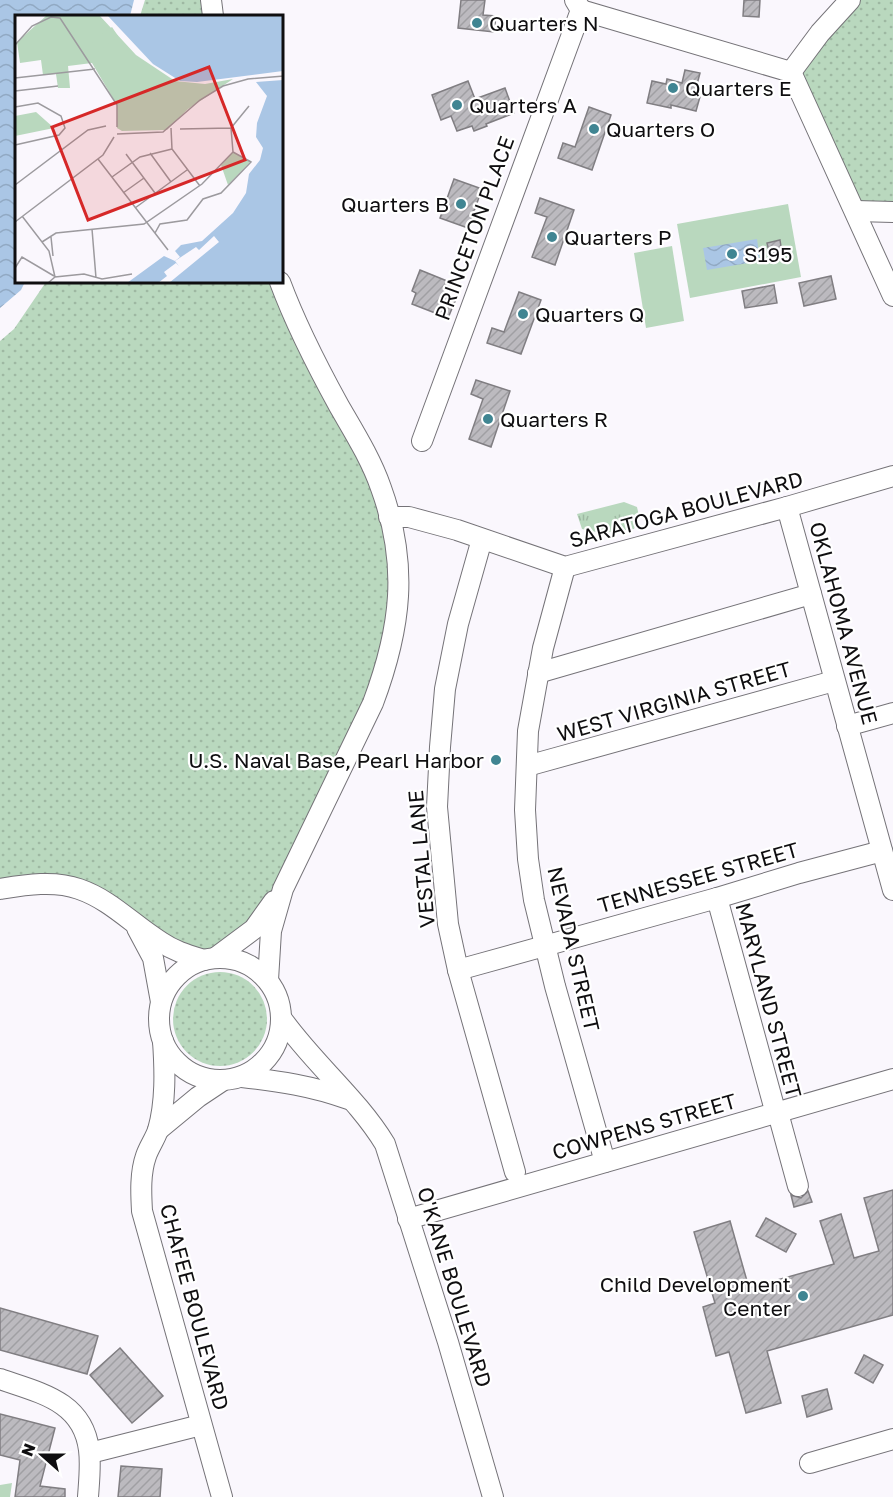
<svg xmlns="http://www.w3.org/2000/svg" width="893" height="1497" viewBox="0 0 893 1497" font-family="'Golos Text',sans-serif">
  <defs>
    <pattern id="grass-dots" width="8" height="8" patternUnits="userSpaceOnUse" patternTransform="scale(1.5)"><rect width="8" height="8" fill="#b9d8be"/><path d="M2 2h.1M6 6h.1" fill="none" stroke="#9eb8a2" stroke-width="1.8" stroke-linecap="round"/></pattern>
    <pattern id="park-tufts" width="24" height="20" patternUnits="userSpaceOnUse" patternTransform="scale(1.5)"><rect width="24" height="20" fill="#b9d8be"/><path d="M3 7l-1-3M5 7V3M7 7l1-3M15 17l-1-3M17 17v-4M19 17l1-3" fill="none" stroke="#9eb8a2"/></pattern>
    <pattern id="water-waves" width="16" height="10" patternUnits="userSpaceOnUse" patternTransform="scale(1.5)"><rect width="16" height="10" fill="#aac6e5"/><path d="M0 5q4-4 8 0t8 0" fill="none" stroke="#91a9c3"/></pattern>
    <pattern id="building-hatch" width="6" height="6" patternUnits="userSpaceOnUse" patternTransform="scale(1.5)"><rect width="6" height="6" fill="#bcbabf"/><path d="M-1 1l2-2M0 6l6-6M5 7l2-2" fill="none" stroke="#a09fa3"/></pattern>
  </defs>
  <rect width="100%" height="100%" fill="#faf7fd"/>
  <g fill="url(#grass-dots)">
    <polygon points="145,0 211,0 213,16 140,16"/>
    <polygon points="850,0 893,0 893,212 856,211 791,72"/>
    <polygon points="46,282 280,282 389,517 392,645 254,929 204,960 77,888 0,889 0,341 14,329"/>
    <circle cx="220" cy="1019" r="47"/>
  </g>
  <g fill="url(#park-tufts)">
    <polygon points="624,502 637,507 639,516 634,529 601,533 582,529 577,514"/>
    <polygon points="12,1483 10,1497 0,1497 0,1485"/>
  </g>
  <g fill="#b9d8be">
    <polygon points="788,204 801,277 690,298 677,224"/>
    <polygon points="672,246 684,321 646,328 634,253"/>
  </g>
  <g fill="url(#water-waves)">
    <polygon points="0,0 134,0 130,16 16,16 16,282 25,282 21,290 0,308"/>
    <polygon points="757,239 760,261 707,270 703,248"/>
  </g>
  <g fill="url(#building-hatch)" stroke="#807e82" stroke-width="1.5">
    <polygon points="461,0 485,0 483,15 496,16 494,32 458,28"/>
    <polygon points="744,0 760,0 759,17 743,16"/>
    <polygon points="685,70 700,73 695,92 701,93 696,111 671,105 671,108 647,103 652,81 666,84 667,79 682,83"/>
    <polygon points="468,81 475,99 505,88 514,113 486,124 487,126 474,131 472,126 457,131 451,116 441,120 432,95"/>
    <polygon points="589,107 611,115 592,170 558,158 563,143 575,147"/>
    <polygon points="454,179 482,189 468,228 440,218"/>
    <polygon points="540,198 574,210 555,265 532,257 547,217 535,213"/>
    <polygon points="780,240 782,253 770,256 767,243"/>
    <polygon points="420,270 452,283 447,295 456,299 448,318 412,304 416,293 412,291"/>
    <polygon points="831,276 836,299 804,306 799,283"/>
    <polygon points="774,285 777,303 745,308 742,291"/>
    <polygon points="519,292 541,300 521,354 487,343 492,328 504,332"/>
    <polygon points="476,380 510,391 491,447 469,439 483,399 471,394"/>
    <polygon points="893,1190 893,1315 767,1351 781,1403 746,1413 729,1352 716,1356 708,1326 703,1307 715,1303 694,1232 730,1221 749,1288 834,1264 820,1221 841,1214 854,1258 879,1251 864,1198"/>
    <polygon points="808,1191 812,1202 794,1207 791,1195 801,1198"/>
    <polygon points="766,1218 796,1234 786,1252 756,1236"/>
    <polygon points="0,1308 98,1336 87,1374 0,1350"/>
    <polygon points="120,1348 163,1396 132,1423 90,1375"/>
    <polygon points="864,1355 883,1365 873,1383 855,1373"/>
    <polygon points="827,1389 832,1409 807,1417 802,1396"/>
    <polygon points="0,1414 55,1428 40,1486 65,1489 65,1497 15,1497 20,1460 0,1455"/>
    <polygon points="121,1466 162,1469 160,1497 118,1497"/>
  </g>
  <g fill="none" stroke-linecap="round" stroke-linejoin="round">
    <defs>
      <g id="minor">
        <polyline points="211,0 213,16"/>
        <polyline points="581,10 791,72 893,296"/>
        <polyline points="791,72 820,33 850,0"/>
        <polyline points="856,211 893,212"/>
        <polyline points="422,441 581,10 575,0"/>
        <polyline points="787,507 893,890"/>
        <polyline points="389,517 409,517 457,530 565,567 787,507 893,476"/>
        <polyline points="482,539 458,624 445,689 440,747 437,807 448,924 458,970 515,1172"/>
        <polyline points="565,567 543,648 528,731 525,810 528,859 534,900 555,986 605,1162"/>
        <polyline points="538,673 811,594"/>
        <polyline points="847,726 893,713"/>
        <polyline points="527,766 834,681"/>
        <path d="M0 889C25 885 54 880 79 889 111 900 132 924 161 942 174 951 188 955 204 960"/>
        <polyline points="717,898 776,1114"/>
        <polyline points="137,928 153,958 161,1002"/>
        <circle cx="220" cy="1019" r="61"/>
        <polyline points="215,958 254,929 274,901"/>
        <polyline points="458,970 717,898 799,873 882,851"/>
        <path d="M268 980 271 931 283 889 373 703C401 628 409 565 381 488 371 459 354 432 339 406 317 366 296 325 280 282"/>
        <path d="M282 1019C314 1064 357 1098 385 1144L448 1342 493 1497"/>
        <path d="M163 1041C165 1070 166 1102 158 1130 155 1139 149 1147 146 1156 140 1173 141 1193 142 1211L222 1497"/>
        <path d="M242 1077C278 1081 313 1086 348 1099"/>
        <polyline points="778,1113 798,1186"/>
        <polyline points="158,1130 198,1097 222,1081"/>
        <polyline points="408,1219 893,1079"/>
        <path d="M0 1379C40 1393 83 1401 89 1450 91 1465 89 1482 88 1497"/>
        <polyline points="90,1453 201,1425"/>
        <polyline points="810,1463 893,1439"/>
      </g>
    </defs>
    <use href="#minor" stroke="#757378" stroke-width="22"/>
    <use href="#minor" stroke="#fff" stroke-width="20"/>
  </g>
  <g fill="#408592" stroke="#fff" stroke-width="2">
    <circle cx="477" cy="23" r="6"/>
    <circle cx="673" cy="88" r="6"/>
    <circle cx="457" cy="105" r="6"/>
    <circle cx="594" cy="129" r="6"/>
    <circle cx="461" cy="204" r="6"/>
    <circle cx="552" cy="237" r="6"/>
    <circle cx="732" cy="254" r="6"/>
    <circle cx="523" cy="314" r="6"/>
    <circle cx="488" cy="419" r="6"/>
    <circle cx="496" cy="760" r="6"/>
    <circle cx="803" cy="1296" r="6"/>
  </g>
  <g text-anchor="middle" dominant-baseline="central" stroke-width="4.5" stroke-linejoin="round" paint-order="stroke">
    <g font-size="21" fill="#0f0e10" stroke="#fff" text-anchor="start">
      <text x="489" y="23">Quarters N</text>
      <text x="685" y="88">Quarters E</text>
      <text x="469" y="105">Quarters A</text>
      <text x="606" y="129">Quarters O</text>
      <text x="449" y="204" text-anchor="end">Quarters B</text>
      <text x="564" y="237">Quarters P</text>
      <text x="744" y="254">S195</text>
      <text x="535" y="314">Quarters Q</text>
      <text x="500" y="419">Quarters R</text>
      <text x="484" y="760" text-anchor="end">U.S. Naval Base, Pearl Harbor</text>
      <text x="791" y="1284" text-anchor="end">Child Development<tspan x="791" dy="24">Center</tspan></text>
    </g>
    <g font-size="21" fill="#0f0e10" stroke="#fff">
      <text transform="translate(474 228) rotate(-70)">PRINCETON PLACE</text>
      <text transform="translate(686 509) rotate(-15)">SARATOGA BOULEVARD</text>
      <text transform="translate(844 623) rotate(75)">OKLAHOMA AVENUE</text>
      <text transform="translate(674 701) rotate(-16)">WEST VIRGINIA STREET</text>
      <text transform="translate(421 859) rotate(-95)">VESTAL LANE</text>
      <text transform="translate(698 877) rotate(-16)">TENNESSEE STREET</text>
      <text transform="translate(574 949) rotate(77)">NEVADA STREET</text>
      <text transform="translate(769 1000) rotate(75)">MARYLAND STREET</text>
      <text transform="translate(644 1126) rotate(-16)">COWPENS STREET</text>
      <text transform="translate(455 1287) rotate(73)">O'KANE BOULEVARD</text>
      <text transform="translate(195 1307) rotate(75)">CHAFEE BOULEVARD</text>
    </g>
  </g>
  <g transform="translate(15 15)">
    <rect width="268" height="268" fill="#faf7fd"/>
    <path d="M31 1H85L121 40 160 66 190 69 218 64 173 94 152 115 107 116 102 113V90L77 48 53 51 55 73H43L41 59 28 60 26 45 5 48 2 27ZM218 137 236 146 213 170 206 150Z" fill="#b9d8be"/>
    <path d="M97 12 103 21 79 40 72 31ZM21 97 39 113 0 121V101Z" fill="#b9d8be"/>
    <path d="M93 1H268V56L182 67 165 66 138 49ZM268 65V268H112L149 241 160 246 165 242 160 236 166 230 187 226 218 198 231 178 234 159 245 145 248 133 241 122 242 108 252 81 241 67Z" fill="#aac6e5"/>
    <path d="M199 221 204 227 154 268H143L152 261 149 257 161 248 164 251 160 246 181 232 184 235Z" fill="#faf7fd"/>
    <path fill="none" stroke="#9c9a9e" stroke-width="1.5" d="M0 30 17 11 36 2 45 3 102 90V112M0 63 80 54M0 76 43 71M0 92 23 88 46 101 50 113 44 120 0 130M156 113 157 134 185 171M165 114 216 113 234 91M102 119 148 117 185 85 208 71 233 64 269 61M135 138 156 167M111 139 140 178M83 144 153 235M97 162 125 142 157 134M0 170 73 115 91 111M108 178 129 163M120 193 172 155M7 201 34 236 40 262M0 207 88 140 99 122M77 214 81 263M140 218 145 209 172 205 188 184 206 178 236 147 218 137M36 222 38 241M27 227 41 218 129 209 187 169 218 137 216 113M0 253 7 242 39 261M33 268 40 262 69 259 87 264 117 259"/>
    <path fill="#d62828" fill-opacity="0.15" stroke="#d62828" stroke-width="3" d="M194 52 230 145 73 205 37 112Z"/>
    <rect width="268" height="268" fill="none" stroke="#0f0e10" stroke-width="3"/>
  </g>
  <g transform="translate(42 1455) rotate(291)" stroke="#ffffff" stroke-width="4.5" paint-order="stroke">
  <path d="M0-4.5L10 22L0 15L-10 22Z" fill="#0f0e10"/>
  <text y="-9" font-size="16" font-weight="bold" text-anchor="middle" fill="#0f0e10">N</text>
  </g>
</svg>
